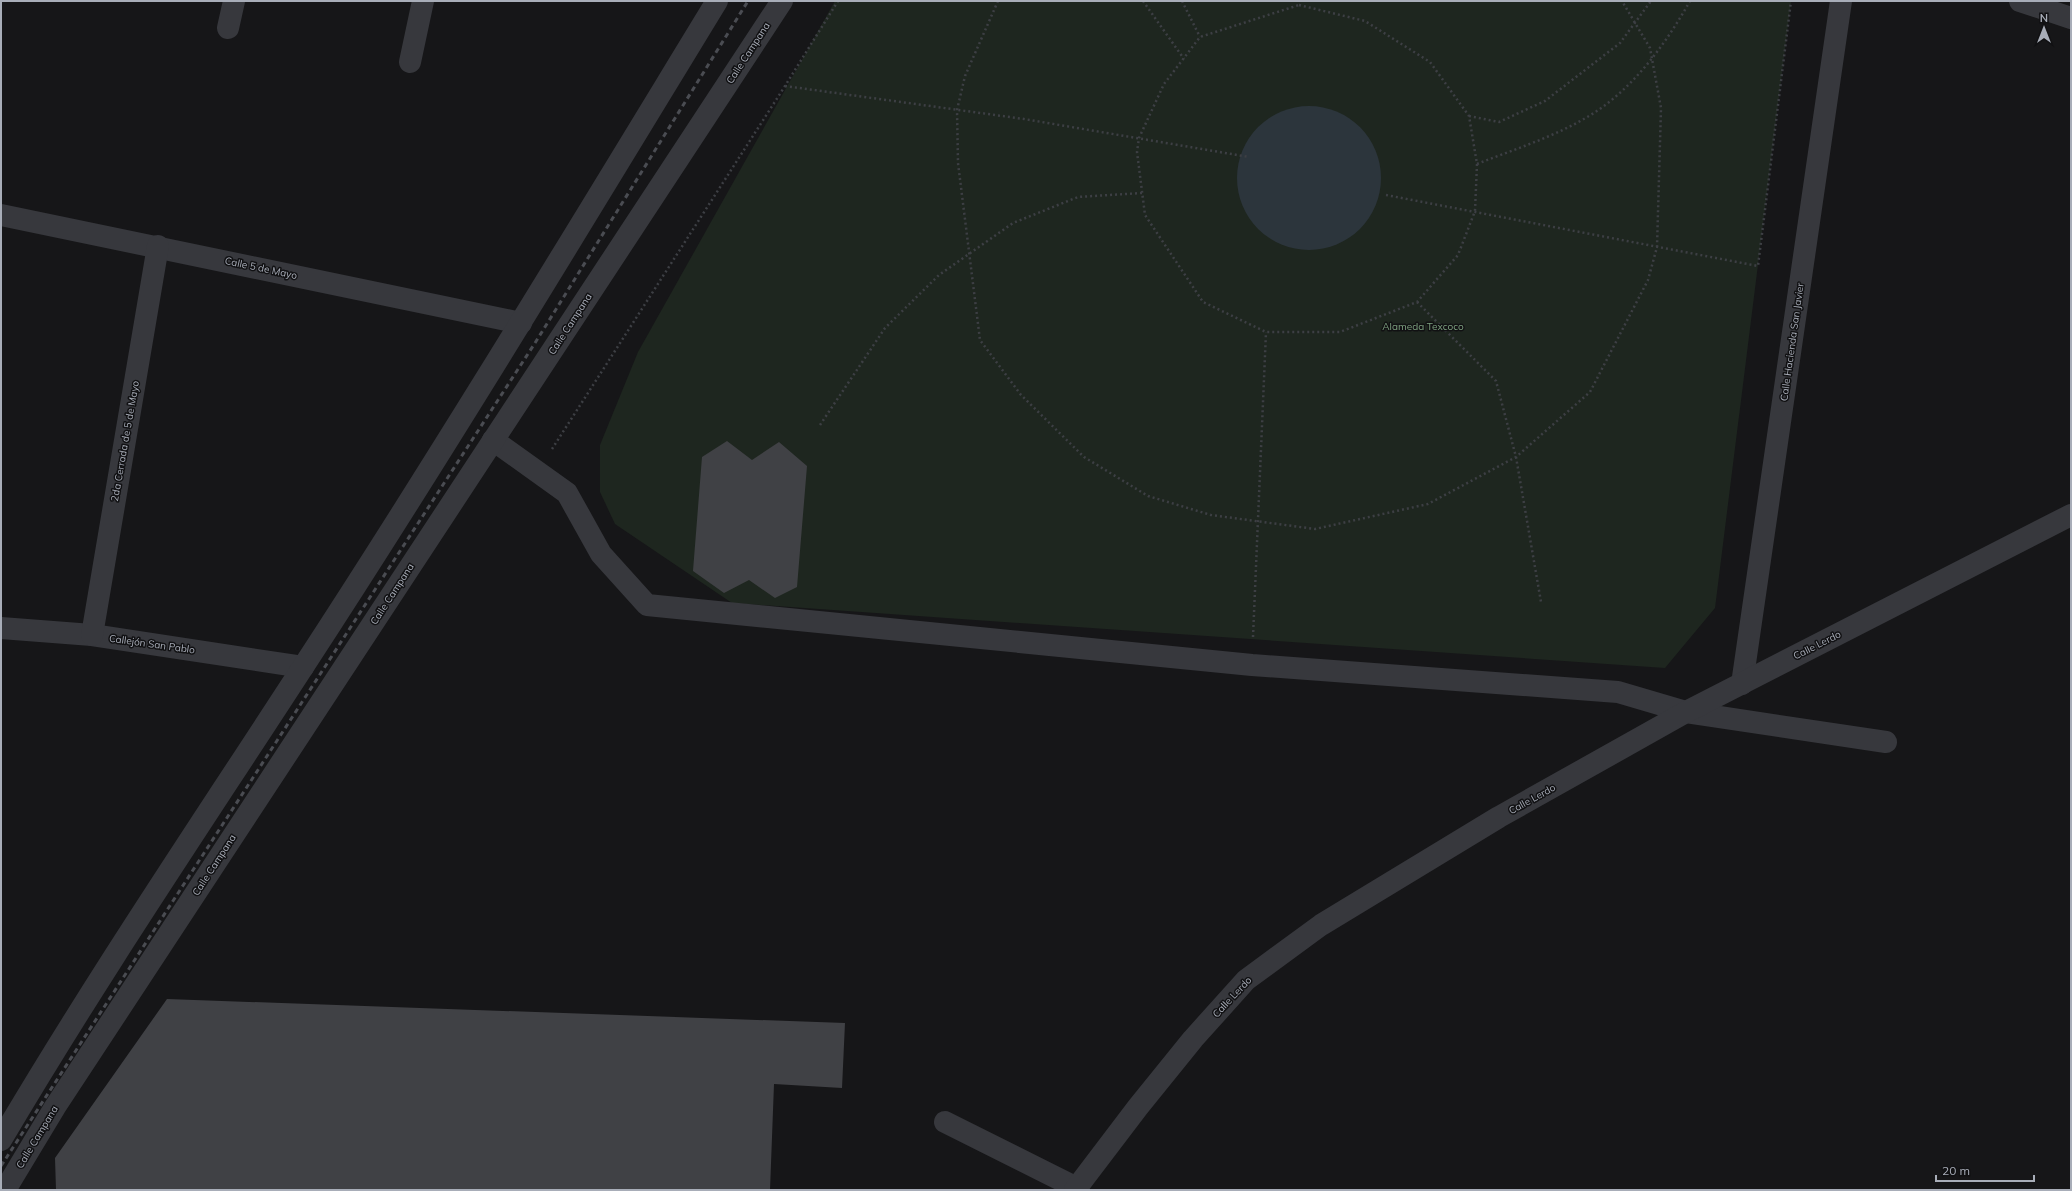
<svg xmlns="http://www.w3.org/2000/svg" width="2072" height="1191" viewBox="0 0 2072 1191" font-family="Mulish,sans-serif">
  <rect width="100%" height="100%" fill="#161618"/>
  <polygon fill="#1e261f" points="835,1 1791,1 1715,608 1665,668 732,603 615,524 600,492 600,445 638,352"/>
  <circle fill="#2c353c" cx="1309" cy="178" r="72"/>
  <g fill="#404145">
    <polygon points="727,441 752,460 779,442 807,466 797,587 775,598 749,580 724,593 693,571 702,457"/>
    <polygon points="167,999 845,1023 842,1088 774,1084 770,1190 56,1190 55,1158"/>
  </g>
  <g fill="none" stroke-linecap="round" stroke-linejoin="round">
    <g stroke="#3d3f44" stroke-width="2.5" stroke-dasharray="2 3" stroke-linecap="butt">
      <polyline points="998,1 965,76 957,110 958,163 980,340 1021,395 1084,457 1148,496 1211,515 1315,529 1428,504 1516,457 1590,392 1648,280 1657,247 1661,108 1650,48 1622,1"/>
      <polyline points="1143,1 1184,59"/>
      <polyline points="1182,1 1200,37"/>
      <polygon points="1299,5 1365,21 1430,62 1469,116 1477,164 1475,211 1458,255 1417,302 1340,332 1266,332 1203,302 1145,215 1137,152 1139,138 1164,84 1200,37"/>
      <polyline points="785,86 1024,119 1249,157"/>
      <polyline points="1469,116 1499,122 1545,101 1620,43 1651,1"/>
      <path d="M1477 164C1520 147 1567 133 1604 106 1640 79 1668 40 1690 1"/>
      <polyline points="1386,195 1758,266 1791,1"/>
      <polyline points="1417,302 1496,381 1516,457 1541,602"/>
      <polyline points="820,425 885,328 939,275 1013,223 1078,197 1142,193"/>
      <polyline points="552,449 785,86 838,1"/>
      <polyline points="1253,637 1266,332"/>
    </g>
    <g stroke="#37383d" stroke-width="22">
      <polyline points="2020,1 2071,18"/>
      <polyline points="228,28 234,1"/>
      <polyline points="410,62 423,1"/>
      <polyline points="1,215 521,323"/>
      <polyline points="493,440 567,493 601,554 647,605 1252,665 1618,692 1686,712 1886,742"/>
      <polyline points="1,628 92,635 303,667"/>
      <polyline points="92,635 158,246"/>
      <polyline points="1742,684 1841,1"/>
      <polyline points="945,1122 1077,1188"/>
      <path d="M1 1140C96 979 201 824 303 667 446 448 581 224 717 1"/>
      <polyline points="5,1190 55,1107 782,1"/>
      <polyline points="1075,1190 1138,1107 1193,1039 1246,980 1321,925 1499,817 1686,712 2071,515"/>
    </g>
    <polyline stroke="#4a4c52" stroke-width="3" stroke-dasharray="5 4" stroke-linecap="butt" points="1,1166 535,343 748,1"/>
  </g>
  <g text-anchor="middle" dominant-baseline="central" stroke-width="3" stroke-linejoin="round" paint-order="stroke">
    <g font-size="10" fill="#a8adb8" stroke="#111113">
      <text transform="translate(748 53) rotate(-57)">Calle Campana</text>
      <text transform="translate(261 268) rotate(12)">Calle 5 de Mayo</text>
      <text transform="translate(570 324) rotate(-57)">Calle Campana</text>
      <text transform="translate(1792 342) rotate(-82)">Calle Hacienda San Javier</text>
      <text transform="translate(125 441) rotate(-80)">2da Cerrada de 5 de Mayo</text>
      <text transform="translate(392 594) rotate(-57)">Calle Campana</text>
      <text transform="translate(152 644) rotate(8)">Callejón San Pablo</text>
      <text transform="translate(1817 645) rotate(-27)">Calle Lerdo</text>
      <text transform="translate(1532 799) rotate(-29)">Calle Lerdo</text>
      <text transform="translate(214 865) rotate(-57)">Calle Campana</text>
      <text transform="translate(1232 997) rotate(-47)">Calle Lerdo</text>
      <text transform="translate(37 1137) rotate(-59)">Calle Campana</text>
    </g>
    <g font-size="10" fill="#7fa381" stroke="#111113">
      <text x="1423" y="326">Alameda Texcoco</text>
    </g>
  </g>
  <rect width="2072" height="1191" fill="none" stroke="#a8adb8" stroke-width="4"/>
  <g transform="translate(2044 28)" stroke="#111113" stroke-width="3" paint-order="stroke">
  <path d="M0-3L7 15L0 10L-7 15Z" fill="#a8adb8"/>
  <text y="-6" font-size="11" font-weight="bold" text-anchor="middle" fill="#a8adb8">N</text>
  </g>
  <path d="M1936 1175v6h98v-6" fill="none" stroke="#a8adb8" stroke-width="2"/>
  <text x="1942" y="1175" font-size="12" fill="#a8adb8" stroke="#111113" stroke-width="3" paint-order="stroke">20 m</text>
</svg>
